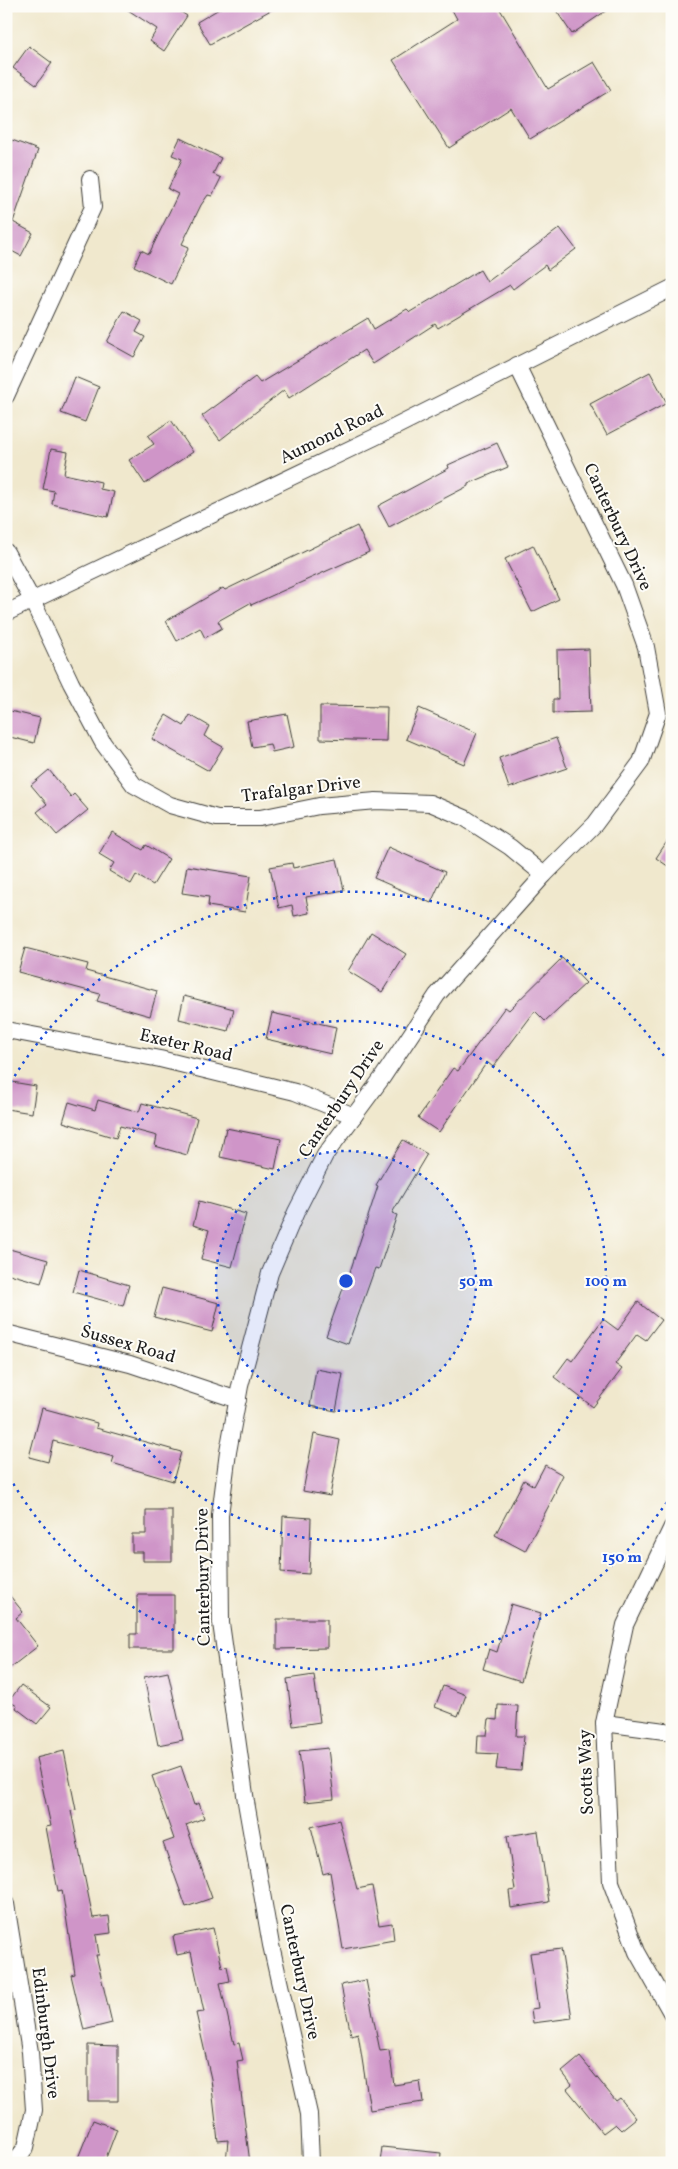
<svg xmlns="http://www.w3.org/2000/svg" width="678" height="2169" viewBox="0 0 678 2169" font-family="Vollkorn,serif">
  <rect width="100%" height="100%" fill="#fdfcf7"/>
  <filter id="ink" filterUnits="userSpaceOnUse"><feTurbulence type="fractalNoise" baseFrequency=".02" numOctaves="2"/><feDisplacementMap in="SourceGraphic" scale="10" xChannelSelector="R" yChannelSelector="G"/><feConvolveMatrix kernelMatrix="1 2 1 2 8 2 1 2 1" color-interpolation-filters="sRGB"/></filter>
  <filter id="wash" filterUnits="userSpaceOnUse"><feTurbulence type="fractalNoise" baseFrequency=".0096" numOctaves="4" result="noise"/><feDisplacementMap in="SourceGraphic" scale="20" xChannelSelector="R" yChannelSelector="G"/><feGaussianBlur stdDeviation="1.12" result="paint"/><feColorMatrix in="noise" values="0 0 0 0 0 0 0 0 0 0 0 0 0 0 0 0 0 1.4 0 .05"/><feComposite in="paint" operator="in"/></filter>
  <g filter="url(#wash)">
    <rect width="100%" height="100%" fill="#f0e8cd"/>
    <g id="blocks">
      <g fill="#cf95c8">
        <polygon points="122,6 172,6 187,16 164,51 150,41 157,29"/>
        <polygon points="224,6 278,6 210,44 197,22"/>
        <polygon points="450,6 498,6 548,89 594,62 611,90 530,139 511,108 449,148 393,60 457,19"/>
        <polygon points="553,6 613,6 572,34"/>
        <polygon points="29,46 52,63 36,85 13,68"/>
        <polygon points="180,138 221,158 213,174 221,178 212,196 208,195 201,205 182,244 189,247 171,284 134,266 141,250 149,254 178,194 168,189 182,159 172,155"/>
        <polygon points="12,140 38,150 13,222 33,233 21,256 6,248 6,157"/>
        <polygon points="560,228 576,249 548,270 545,265 513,289 510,285 438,328 435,324 373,364 364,350 289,398 284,390 220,440 202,416 255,377 260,383 368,318 374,329 407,309 410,312 480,270 487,282"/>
        <polygon points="124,311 142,321 136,332 145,337 134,357 107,342"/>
        <polygon points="650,372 667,403 607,435 590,404"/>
        <polygon points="75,377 99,387 85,422 61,413"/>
        <polygon points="171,420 193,452 145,484 129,460 154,444 148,436"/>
        <polygon points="497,443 508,467 468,484 468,486 389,527 378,506 449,468 448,465"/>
        <polygon points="51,449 68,452 64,474 101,482 100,489 114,492 108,517 52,504 54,491 43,489"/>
        <polygon points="357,526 369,552 251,605 250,603 218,621 222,628 205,638 200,628 177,641 166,621 223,588 225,590"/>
        <polygon points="533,545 559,599 532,612 505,559"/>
        <polygon points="589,649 591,712 553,713 553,699 558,699 557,650"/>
        <polygon points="320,706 387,707 386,741 320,739"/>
        <polygon points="419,708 477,733 464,764 406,739"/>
        <polygon points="6,710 40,718 34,743 6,736"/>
        <polygon points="287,714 294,747 272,752 270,744 252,747 247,721"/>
        <polygon points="166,715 184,726 190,715 209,726 204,736 223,747 209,771 152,739"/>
        <polygon points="556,738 567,768 509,788 499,758"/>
        <polygon points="49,770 71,797 74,794 88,810 57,835 37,812 47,804 31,785"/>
        <polygon points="112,832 143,850 146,845 169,859 153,885 136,875 131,884 109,871 114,863 99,854"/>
        <polygon points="672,834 672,869 656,858"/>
        <polygon points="388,847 445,872 431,903 374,878"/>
        <polygon points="337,859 344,890 306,897 309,913 294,916 292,905 279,908 270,867 292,863 293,868"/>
        <polygon points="187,866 251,876 245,912 208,906 209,897 182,893"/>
        <polygon points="371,932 406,954 382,992 348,971"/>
        <polygon points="25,948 88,964 86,971 157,991 150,1016 97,1001 100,994 18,972"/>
        <polygon points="562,958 586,983 545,1021 535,1011 493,1067 487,1062 439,1132 418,1118 453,1068 458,1071 505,1007 509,1010"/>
        <polygon points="184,996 234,1009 228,1031 179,1019"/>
        <polygon points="272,1013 336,1027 331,1054 266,1039"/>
        <polygon points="6,1081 36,1086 32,1113 6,1109"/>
        <polygon points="98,1100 139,1112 142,1103 197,1118 187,1155 155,1146 157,1136 120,1126 116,1138 63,1122 69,1102 95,1110"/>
        <polygon points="226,1128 281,1139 275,1169 220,1157"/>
        <polygon points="403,1140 427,1154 392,1213 397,1215 379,1269 375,1268 348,1344 326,1336 345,1283 346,1284 378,1186 376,1185"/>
        <polygon points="199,1201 246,1214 232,1267 201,1259 209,1230 193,1225"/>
        <polygon points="6,1248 48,1260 41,1283 6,1273"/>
        <polygon points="79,1270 129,1285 123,1306 73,1292"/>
        <polygon points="162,1288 219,1303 212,1332 154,1317"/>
        <polygon points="638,1302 661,1320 646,1340 637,1334 615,1364 622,1369 593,1407 554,1377 568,1358 572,1361 603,1319 618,1330"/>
        <polygon points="316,1369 343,1374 336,1411 310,1406"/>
        <polygon points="42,1408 97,1423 96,1428 181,1452 173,1481 112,1463 114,1457 53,1441 48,1462 29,1457"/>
        <polygon points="314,1434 340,1440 330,1496 303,1491"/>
        <polygon points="545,1465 563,1475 555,1491 556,1492 525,1551 495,1535 524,1480 534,1486"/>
        <polygon points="146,1510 172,1510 172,1561 143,1561 143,1552 132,1552 132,1534 146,1534"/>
        <polygon points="283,1516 311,1518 309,1574 281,1572"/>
        <polygon points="6,1591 23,1612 16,1618 38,1646 6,1671"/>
        <polygon points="137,1595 174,1595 174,1649 130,1649 130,1634 137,1634"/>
        <polygon points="511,1604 541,1613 521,1681 483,1669 489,1649 497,1652"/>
        <polygon points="277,1619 327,1619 327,1648 277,1649"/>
        <polygon points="168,1672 183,1740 158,1745 144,1677"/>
        <polygon points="314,1675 320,1722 293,1726 287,1679"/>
        <polygon points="21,1685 51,1707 37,1724 16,1708 17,1706 9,1701"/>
        <polygon points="443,1686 466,1695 458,1716 435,1707"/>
        <polygon points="498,1705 518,1706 516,1736 524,1736 521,1771 496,1769 498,1754 477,1753 478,1735 487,1735 489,1719 497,1720"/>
        <polygon points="328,1748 334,1799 305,1802 299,1751"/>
        <polygon points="64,1751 76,1810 71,1811 93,1918 109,1916 111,1933 96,1935 99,1955 96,1955 112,2023 84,2030 71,1975 75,1974 62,1890 58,1891 46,1827 51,1826 36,1758"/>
        <polygon points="181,1766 194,1805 199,1803 204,1818 186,1825 212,1898 186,1907 163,1843 174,1839 152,1776"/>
        <polygon points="339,1820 357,1889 372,1886 379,1925 392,1923 394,1940 343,1949 330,1872 323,1874 311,1827"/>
        <polygon points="538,1831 549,1902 511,1908 509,1891 515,1890 507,1836"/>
        <polygon points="213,1928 222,1967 227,1966 230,1981 220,1983 234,2044 239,2043 243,2060 237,2061 250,2163 226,2163 228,2140 218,2141 211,2079 196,2013 204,2012 191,1952 177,1955 173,1936"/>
        <polygon points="561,1949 572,2018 533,2023 531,2009 538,2008 530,1953"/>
        <polygon points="366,1980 380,2051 389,2050 394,2085 420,2081 423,2102 370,2110 358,2033 351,2035 341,1985"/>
        <polygon points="88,2045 118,2046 118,2101 88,2101"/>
        <polygon points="580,2057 616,2101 620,2098 636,2118 621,2130 615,2124 603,2133 567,2089 572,2085 562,2072"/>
        <polygon points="93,2120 117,2129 104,2163 76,2163"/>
        <polygon points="382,2147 441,2153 440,2163 380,2163"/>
      </g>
    </g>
  </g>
  <g filter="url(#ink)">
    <use href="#blocks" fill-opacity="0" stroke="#3c3b37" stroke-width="1"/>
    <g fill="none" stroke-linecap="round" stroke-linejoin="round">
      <defs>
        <g id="minor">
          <polyline points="6,396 93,207 90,179"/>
          <polyline points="6,552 32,600 71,683 103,743 134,785 170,805 217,818 260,818 319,806 376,801 430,803 465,818 510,847 544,875"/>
          <polyline points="6,613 375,437 672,288"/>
          <polyline points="6,1030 160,1059 295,1092 354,1116"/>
          <polyline points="6,1333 130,1364 238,1400"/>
          <polyline points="672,1527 625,1625 604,1723 611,1882 637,1952 672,2014"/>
          <polyline points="604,1723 672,1732"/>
          <polyline points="6,1904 30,2052 34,2110 26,2147 14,2163"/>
          <polyline points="311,2163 309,2114 271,1945 246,1802 221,1623 220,1515 228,1452 240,1386 270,1273 296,1212 325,1155 382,1078 437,995 544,875 595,824 641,762 658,713 646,647 624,585 517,365"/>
        </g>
      </defs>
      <use href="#minor" stroke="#3c3b37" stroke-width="18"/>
      <use href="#minor" stroke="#fff" stroke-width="16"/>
    </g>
  </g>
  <circle cx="346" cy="1281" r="130" fill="#1d4ed8" fill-opacity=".12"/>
  <g fill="none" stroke="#1d4ed8" stroke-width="2.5" stroke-dasharray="2.5 5">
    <circle cx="346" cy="1281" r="130"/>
    <circle cx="346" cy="1281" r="260"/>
    <path d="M671 1496A390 390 0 0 1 7 1473M7 1089A390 390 0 0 1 671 1066"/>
  </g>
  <g text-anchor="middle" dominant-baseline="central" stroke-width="4" stroke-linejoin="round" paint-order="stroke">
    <g font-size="18" fill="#1c1c1c" stroke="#fdfcf7">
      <text transform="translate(332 435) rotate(-26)">Aumond Road</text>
      <text transform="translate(617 527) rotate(65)">Canterbury Drive</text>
      <text transform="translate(301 790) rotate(-7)">Trafalgar Drive</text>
      <text transform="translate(186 1046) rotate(13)">Exeter Road</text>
      <text transform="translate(342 1099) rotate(-56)">Canterbury Drive</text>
      <text transform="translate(128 1345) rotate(16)">Sussex Road</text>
      <text transform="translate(204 1577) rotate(-91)">Canterbury Drive</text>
      <text transform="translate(587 1772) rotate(-92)">Scotts Way</text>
      <text transform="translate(299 1972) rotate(78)">Canterbury Drive</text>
      <text transform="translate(45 2033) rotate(83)">Edinburgh Drive</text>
    </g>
  </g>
  <circle cx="346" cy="1281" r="8" fill="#1d4ed8" stroke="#fdfcf7" stroke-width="2.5"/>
  <g font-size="15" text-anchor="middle" font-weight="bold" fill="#1d4ed8" stroke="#fdfcf7" stroke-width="4" stroke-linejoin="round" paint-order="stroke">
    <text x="476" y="1286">50 m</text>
    <text x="606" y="1286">100 m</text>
    <text x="622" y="1562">150 m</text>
  </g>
  <rect width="678" height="2169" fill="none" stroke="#fdfcf7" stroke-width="25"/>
</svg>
